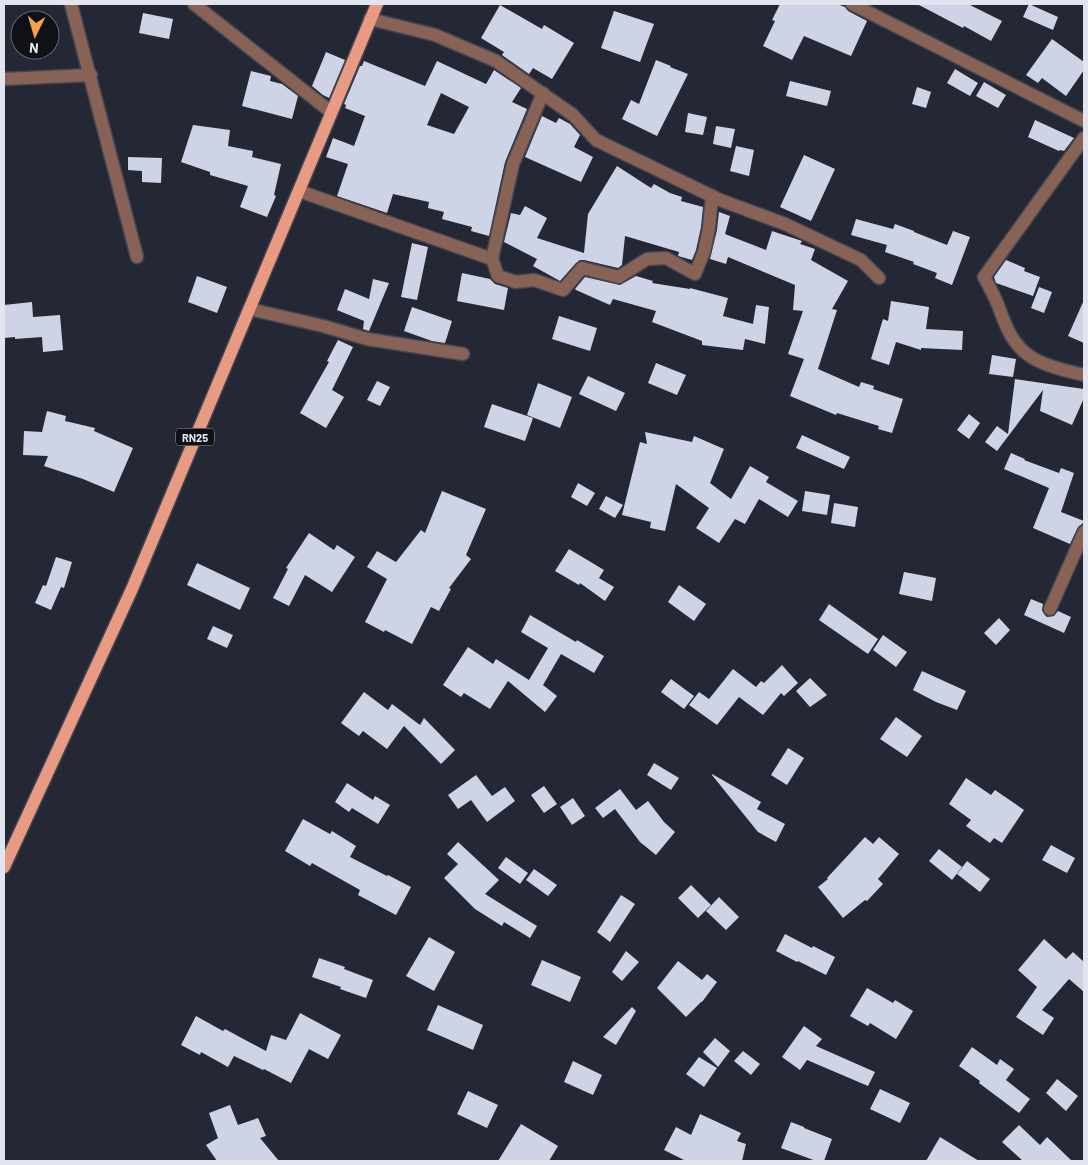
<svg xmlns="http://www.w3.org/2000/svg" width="1088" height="1165" viewBox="0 0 1088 1165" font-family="Barlow,sans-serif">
  <rect width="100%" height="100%" fill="#242835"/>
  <g fill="#ced4e6" fill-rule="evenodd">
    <polygon points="780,4 837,4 845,7 848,11 867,21 851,56 804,36 792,60 763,46 775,21 772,20"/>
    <polygon points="917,4 968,4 1002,21 991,41 964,26 963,28"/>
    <polygon points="1029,4 1058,17 1053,30 1023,17"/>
    <polygon points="500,5 542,29 544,25 574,43 552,79 533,68 529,74 502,55 504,52 481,38"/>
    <polygon points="614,11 654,24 640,62 601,48"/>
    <polygon points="143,13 173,19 169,39 139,33"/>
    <polygon points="1052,39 1084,62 1084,70 1066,96 1042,78 1038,83 1026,75"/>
    <polygon points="326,52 345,60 329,98 323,95 312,86"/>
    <polygon points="656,60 671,66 670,67 688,74 657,136 622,119 631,100 639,104"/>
    <path d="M364 61 425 86 437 61 486 84 494 70 521 88 512 102 527 109 505 162 489 236 471 231 472 227 442 219 444 212 428 208 429 202 393 194 387 213 337 196 348 164 326 157 333 138 354 146 365 116 345 108 346 105 344 104 360 66H362ZM441 93 469 107 454 134 427 125Z"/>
    <polygon points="955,69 978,83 970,96 947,83"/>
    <polygon points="251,71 271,76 270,81 282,84 298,96 292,119 242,106"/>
    <polygon points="790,81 831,91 827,106 786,96"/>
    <polygon points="984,82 1006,95 998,108 976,96"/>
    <polygon points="917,87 931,92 926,108 912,104"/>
    <polygon points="688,113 707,117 703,135 685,132"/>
    <polygon points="542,116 556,123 559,118 570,124 580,135 574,147 593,157 581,182 525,157"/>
    <polygon points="1035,120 1074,138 1064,151 1060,150 1059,151 1028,137"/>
    <polygon points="193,125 230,130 228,146 253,151 252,157 281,164 274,195 276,196 267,217 240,207 248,186 210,175 210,172 181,162"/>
    <polygon points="716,126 735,129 731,148 713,144"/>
    <polygon points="736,146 754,150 749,176 730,171"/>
    <polygon points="804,155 835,169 811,221 780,207"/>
    <polygon points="128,157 162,158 161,183 142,182 142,171 128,170"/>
    <polygon points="617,166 651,188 654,184 670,193 682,197 681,201 703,207 701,227 696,250 692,260 678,256 679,252 625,236 622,265 618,268 584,260 580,260 576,263 560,281 533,266 537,259 504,242 511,213 520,215 525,206 547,218 537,238 584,253 588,214"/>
    <polygon points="719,212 730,216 725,234 766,250 772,231 802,241 800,244 815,249 811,260 848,281 832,309 837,310 818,369 859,387 861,382 874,386 873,389 903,399 892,433 878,429 879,426 837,413 836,415 790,396 804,359 788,354 803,311 793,310 795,285 728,257 726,264 710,259 717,230"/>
    <polygon points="856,219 893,229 895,224 914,231 914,232 947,245 953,231 970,237 952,285 935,278 937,273 913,264 914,262 885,252 887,245 851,235"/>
    <polygon points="412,243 428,247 417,300 401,297"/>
    <polygon points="1006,260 1025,268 1024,271 1040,277 1033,296 996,283 994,277"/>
    <polygon points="462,273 490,279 495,284 508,288 504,310 457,301"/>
    <polygon points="197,276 227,287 217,313 188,302"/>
    <polygon points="636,276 653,281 652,283 690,289 690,288 728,298 723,316 753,324 756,305 769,307 765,344 745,339 743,350 702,345 702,341 652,322 656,311 613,299 610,305 576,290 575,289 585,277 620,285"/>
    <polygon points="373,279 389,283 369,331 363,329 364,321 337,310 345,289 369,299"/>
    <polygon points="1039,287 1052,292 1044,313 1031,308"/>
    <polygon points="1084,300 1084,343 1068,336"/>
    <polygon points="891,301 929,307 926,329 963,331 962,350 921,348 921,350 896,342 889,365 871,359 883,319 888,321"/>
    <polygon points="32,302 33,317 60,315 63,350 43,352 42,337 15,339 15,337 4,338 4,305"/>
    <polygon points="412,307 452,321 445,343 432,341 404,331"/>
    <polygon points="559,316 597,328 590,351 552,339"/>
    <polygon points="338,340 353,347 332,390 344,397 326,428 300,413 329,362 327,361"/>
    <polygon points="992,355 1016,359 1013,377 989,374"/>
    <polygon points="656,363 686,375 677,395 648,383"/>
    <polygon points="588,376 625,393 616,411 579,394"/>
    <polygon points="1015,379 1084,389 1084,398 1072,425 1040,411 1043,390 997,451 985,442 997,426 1008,434"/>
    <polygon points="377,381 390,387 380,406 367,400"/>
    <polygon points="538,383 572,397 560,428 527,415"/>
    <polygon points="492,404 533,418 525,441 484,427"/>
    <polygon points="47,411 66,416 65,421 95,428 94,431 133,448 114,492 83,479 44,466 48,456 23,455 24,431 42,432"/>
    <polygon points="969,414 980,423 969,439 957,430"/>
    <polygon points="645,432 692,442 694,436 724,449 710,483 731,499 750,466 769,477 766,482 798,501 788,517 759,499 745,524 735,519 719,543 696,528 709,508 676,484 665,531 650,528 651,522 622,515 640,442 647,444"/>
    <polygon points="802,435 850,457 844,469 796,448"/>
    <polygon points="1011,453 1025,459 1024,460 1059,473 1061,468 1074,473 1061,512 1084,521 1082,524 1079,526 1077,529 1070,544 1033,528 1049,488 1004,469"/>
    <polygon points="578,483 595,493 587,506 571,497"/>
    <polygon points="442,491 486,509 466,555 471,559 449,588 451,589 439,611 431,607 412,644 385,630 384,632 365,622 387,579 367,567 377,551 396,562 421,530 425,533"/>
    <polygon points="805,491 830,495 827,515 802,511"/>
    <polygon points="606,496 623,505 615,518 599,509"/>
    <polygon points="834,503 858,507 855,527 831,523"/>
    <polygon points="309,533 334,550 337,545 355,557 332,592 305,575 289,606 273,598 288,569 286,568"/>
    <polygon points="569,549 604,570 599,578 614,587 605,601 580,583 579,585 555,571"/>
    <polygon points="56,557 72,562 64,588 61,587 51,610 35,603 43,585 46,586"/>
    <polygon points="197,563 250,588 240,610 187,585"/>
    <polygon points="904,572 936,578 932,601 899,594"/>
    <polygon points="679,585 706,604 694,621 668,602"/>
    <polygon points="1031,599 1043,604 1042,610 1044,614 1047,617 1054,616 1058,611 1071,617 1064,633 1024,615"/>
    <polygon points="829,604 878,639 868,654 819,620"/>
    <polygon points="530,615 576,642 577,640 604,656 594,673 561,654 543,685 557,696 545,712 508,681 490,709 464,693 461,697 443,685 468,647 493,664 496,659 529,680 548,648 521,632"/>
    <polygon points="999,618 1010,630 996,645 984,633"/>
    <polygon points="213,626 233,635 227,648 207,639"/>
    <polygon points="883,635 907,652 896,667 873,650"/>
    <polygon points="782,665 798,683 784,696 781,693 763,715 739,697 717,725 689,705 699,692 709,699 733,669 756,687 761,681 764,683"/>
    <polygon points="922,671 966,691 957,710 936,702 913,690"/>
    <polygon points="810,678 827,695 810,707 796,691"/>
    <polygon points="671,679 694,696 684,709 661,692"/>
    <polygon points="364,692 388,710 392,704 420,725 424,718 455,750 441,764 404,726 387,749 363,731 359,736 341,723"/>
    <polygon points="896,717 922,736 907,757 880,739"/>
    <polygon points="788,748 804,758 787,785 771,775"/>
    <polygon points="654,763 679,778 671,790 647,775"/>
    <polygon points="712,774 761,802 757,809 785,824 776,842 758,832 712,775"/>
    <polygon points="476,775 492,796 505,787 515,801 487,822 471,800 458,809 448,795"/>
    <polygon points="966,778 991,795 995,790 1024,810 1002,843 994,838 990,843 966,826 971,820 949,804"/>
    <polygon points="347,783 373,800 375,796 390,805 378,824 352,808 349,812 335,802"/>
    <polygon points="544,786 557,804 544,813 531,795"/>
    <polygon points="620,789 636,810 648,801 664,822 675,832 656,855 640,842 615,809 603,818 595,808"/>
    <polygon points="573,798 585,816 572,825 560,807"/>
    <polygon points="303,819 330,834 332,831 356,846 350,857 387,876 388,875 411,887 396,915 358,895 360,890 312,863 310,866 285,851"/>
    <polygon points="865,837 873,844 879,837 899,854 878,879 883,884 867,901 865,900 843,918 818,887 828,879 827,878"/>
    <polygon points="458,842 499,880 485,894 537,926 530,938 504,922 502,926 475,909 444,878 458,864 447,854"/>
    <polygon points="1051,845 1075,858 1067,873 1042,860"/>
    <polygon points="939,849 962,867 952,880 929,861"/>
    <polygon points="506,857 528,873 520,884 498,868"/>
    <polygon points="967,861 990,879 980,892 957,874"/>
    <polygon points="534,869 557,885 548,896 526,880"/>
    <polygon points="691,885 711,905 698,918 678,898"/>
    <polygon points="621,895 635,904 610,942 597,932"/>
    <polygon points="719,897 739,917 726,930 706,911"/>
    <polygon points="785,934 812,948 813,946 835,957 826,975 798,961 797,962 776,951"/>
    <polygon points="429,937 455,952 434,991 406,976"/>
    <polygon points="1044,939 1066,959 1073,952 1084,962 1084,992 1069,979 1042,1010 1054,1018 1043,1035 1016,1017 1037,987 1018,970"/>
    <polygon points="626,951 639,962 622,981 612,972"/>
    <polygon points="319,958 345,967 344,969 373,980 366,998 340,989 341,987 312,977"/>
    <polygon points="542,960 581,977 570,1002 531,985"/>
    <polygon points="678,961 702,980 707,974 717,982 702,1002 701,1002 686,1017 657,988"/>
    <polygon points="867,988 893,1003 895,1000 913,1011 896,1039 870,1023 868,1026 850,1016"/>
    <polygon points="438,1005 483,1025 473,1050 427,1030"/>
    <polygon points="632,1007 636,1011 616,1045 603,1037"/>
    <polygon points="300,1013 341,1035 328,1059 309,1049 291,1083 264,1069 263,1070 234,1056 228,1067 201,1052 200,1055 181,1045 196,1016 223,1031 225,1029 266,1051 271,1035 286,1040"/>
    <polygon points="804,1026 822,1039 816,1046 875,1072 868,1086 807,1060 800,1070 782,1057"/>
    <polygon points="715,1038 730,1051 718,1067 703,1052"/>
    <polygon points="972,1047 997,1065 1000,1059 1014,1069 1006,1080 1030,1099 1019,1113 979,1083 980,1081 959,1066"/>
    <polygon points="743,1051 760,1064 751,1075 734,1061"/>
    <polygon points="699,1057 717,1068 704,1087 686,1074"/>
    <polygon points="573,1061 602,1075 593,1095 564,1082"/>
    <polygon points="1057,1079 1078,1096 1066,1111 1046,1093"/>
    <polygon points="880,1089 910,1103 900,1123 870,1109"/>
    <polygon points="468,1091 498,1105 487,1128 457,1114"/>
    <polygon points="230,1105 238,1125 258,1118 266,1136 260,1138 279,1161 217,1161 206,1145 218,1138 209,1113"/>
    <polygon points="700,1114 741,1133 737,1141 746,1144 742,1161 686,1161 664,1150 676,1127 691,1135"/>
    <polygon points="791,1122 804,1127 804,1128 832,1139 824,1161 816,1161 781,1148"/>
    <polygon points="521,1124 558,1146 549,1161 498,1161"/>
    <polygon points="1019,1125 1040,1145 1047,1137 1072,1161 1023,1161 1002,1142"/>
    <polygon points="940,1137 979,1161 926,1161"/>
  </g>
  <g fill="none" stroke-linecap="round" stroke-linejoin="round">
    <defs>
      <g id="minor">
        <polyline points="71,4 137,257"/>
        <polyline points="194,4 331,112"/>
        <polyline points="852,4 1084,121"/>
        <polyline points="370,19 435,35 496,61 573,115 596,140 720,200 785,224 861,260 879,278"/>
        <polyline points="4,79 91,75"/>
        <path d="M1084 138 984 277C989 286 994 295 998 305 1005 323 1010 341 1027 354 1040 365 1067 371 1084 375"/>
        <polyline points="299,191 492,259 498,276 516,282 534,280 563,290 582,268 619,277 647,259 666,258 695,274 704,252 709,228 712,196"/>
        <polyline points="492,259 513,164 543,93"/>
        <polyline points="249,309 323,326 367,339 463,354"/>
        <polyline points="1050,609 1084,532"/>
      </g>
      <polyline id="primary" points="4,867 132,589 377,4"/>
    </defs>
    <use href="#minor" stroke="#424653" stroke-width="15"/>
    <use href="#primary" stroke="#424653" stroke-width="15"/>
    <use href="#minor" stroke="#896256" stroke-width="12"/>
    <use href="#primary" stroke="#e99a82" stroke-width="12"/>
  </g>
  <g text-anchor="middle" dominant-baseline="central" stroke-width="5" stroke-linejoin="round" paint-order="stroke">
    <rect fill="#0f1117" stroke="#a3a5ae" stroke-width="1" x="176" y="428.5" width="38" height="17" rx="4"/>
    <g font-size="11" font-weight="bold" fill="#e2e5ef">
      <text x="195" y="437">RN25</text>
    </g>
  </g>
  <rect width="1088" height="1165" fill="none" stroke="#e2e5ef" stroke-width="10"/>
  <g transform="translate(35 35) rotate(185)"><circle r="24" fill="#0f1117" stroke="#63666d"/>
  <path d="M0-4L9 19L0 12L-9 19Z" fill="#f7a149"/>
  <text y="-8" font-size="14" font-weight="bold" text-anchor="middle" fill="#e2e5ef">N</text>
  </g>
</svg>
